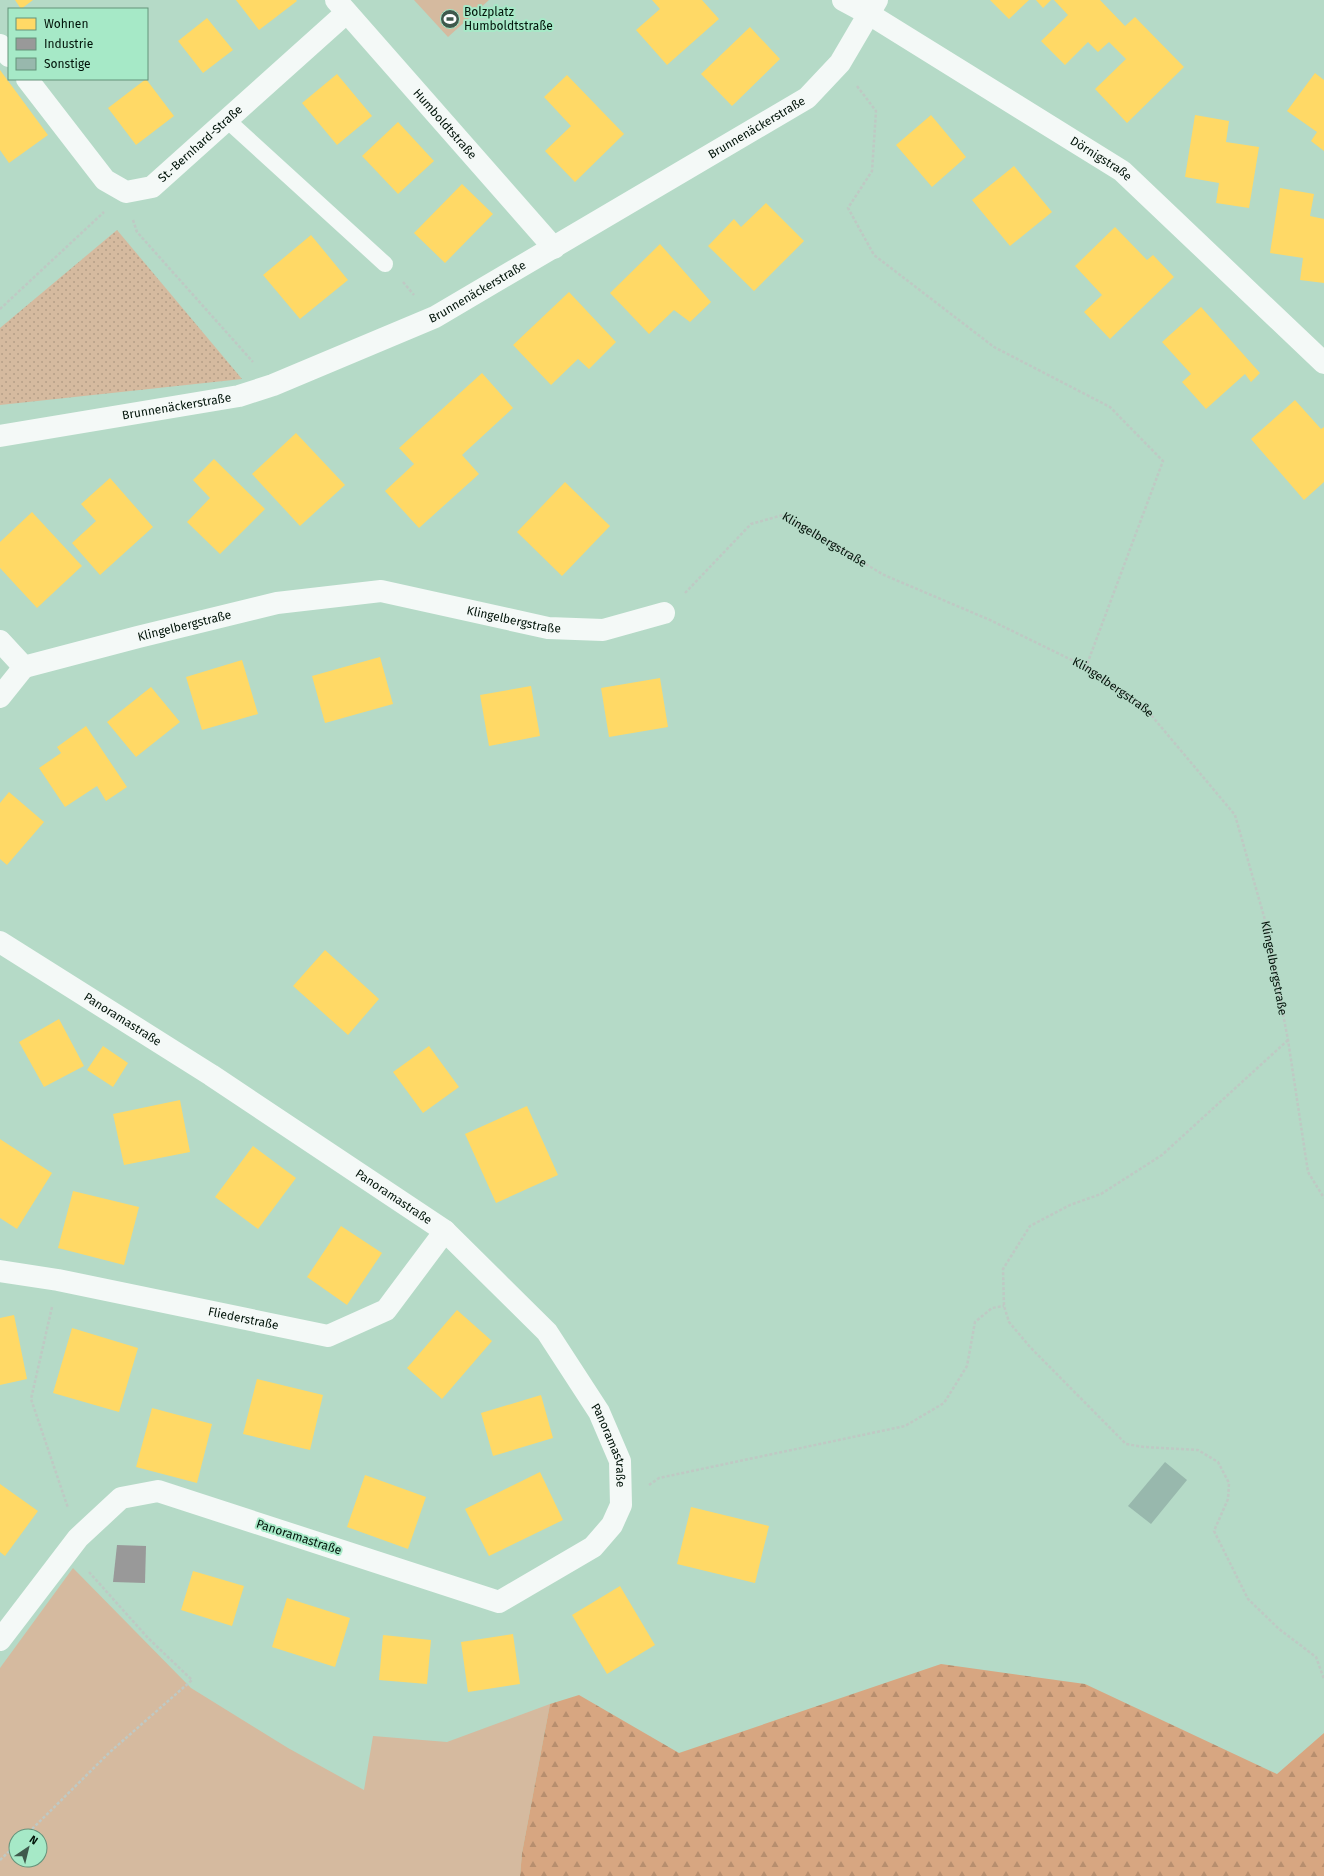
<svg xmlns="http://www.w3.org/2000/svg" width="1324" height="1876" viewBox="0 0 1324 1876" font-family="'Fira Sans',sans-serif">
  <defs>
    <pattern id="forest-firs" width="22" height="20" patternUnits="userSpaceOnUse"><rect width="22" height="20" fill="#d7a681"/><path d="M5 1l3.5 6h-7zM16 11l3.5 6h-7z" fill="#b78e6e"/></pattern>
    <pattern id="park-dots" width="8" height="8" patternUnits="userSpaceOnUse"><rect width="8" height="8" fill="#d5ba9f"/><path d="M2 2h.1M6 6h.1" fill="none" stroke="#b59f88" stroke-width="1.8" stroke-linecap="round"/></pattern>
  </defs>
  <rect width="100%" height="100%" fill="#b5dac7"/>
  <g fill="#d5ba9f" fill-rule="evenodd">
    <polygon points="414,0 489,0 448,37"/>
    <path d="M73 1568 191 1688 288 1748 364 1790 373 1736 447 1742 550 1704 522 1853 520 1876H0V1668ZM16 1836H40V1860H16Z"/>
  </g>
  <polygon fill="url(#forest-firs)" points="941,1664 1085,1684 1277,1774 1324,1733 1324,1876 520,1876 522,1853 550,1704 579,1695 679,1753"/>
  <polygon fill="url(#park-dots)" points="117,230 242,379 0,405 0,328"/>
  <g fill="#ffd966">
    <polygon points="15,0 33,0 21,9"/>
    <polygon points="236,0 296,0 297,1 259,30"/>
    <polygon points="652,0 702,0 719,19 667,65 636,30 660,9"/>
    <polygon points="990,0 1029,0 1009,19"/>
    <polygon points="1036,0 1051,0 1043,8"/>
    <polygon points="1054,0 1100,0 1125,26 1135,17 1184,67 1127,123 1095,89 1126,59 1109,42 1098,52 1088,42 1065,65 1041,41 1068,15"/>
    <polygon points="207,18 233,50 203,73 178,41"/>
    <polygon points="750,27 780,59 732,106 701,74"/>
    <polygon points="0,70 48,135 9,163 0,150"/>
    <polygon points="1315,73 1324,80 1324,151 1311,141 1317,132 1287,111"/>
    <polygon points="337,74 372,116 337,145 302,103"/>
    <polygon points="567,75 624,134 575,182 545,151 571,126 544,97"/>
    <polygon points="146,79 174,116 136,145 108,108"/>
    <polygon points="931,115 966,157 932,187 896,145"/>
    <polygon points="1195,115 1229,121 1226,142 1259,147 1249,208 1216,203 1219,183 1185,177"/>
    <polygon points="398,122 434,161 398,194 362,156"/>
    <polygon points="1014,166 1052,212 1010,246 972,200"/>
    <polygon points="462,184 493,214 445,263 414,233"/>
    <polygon points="1280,188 1314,194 1310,216 1324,219 1324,283 1300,280 1303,258 1270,253"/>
    <polygon points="766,203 804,241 754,291 708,246 734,219 741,227"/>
    <polygon points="1115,227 1147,260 1153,255 1174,277 1110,339 1084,312 1102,295 1075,266"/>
    <polygon points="311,235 348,280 300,319 263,275"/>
    <polygon points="660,244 711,302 690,322 674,310 649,334 610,293"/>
    <polygon points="569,292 616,342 589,369 578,359 551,385 513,345"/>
    <polygon points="1201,307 1260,373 1251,382 1245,374 1206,409 1182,382 1191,374 1162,342"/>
    <polygon points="482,373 513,408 462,455 479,474 419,528 385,491 414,464 399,448"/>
    <polygon points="1295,400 1321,429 1324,427 1324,482 1304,500 1251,439"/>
    <polygon points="296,433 345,485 300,526 252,474"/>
    <polygon points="214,459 265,509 220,554 187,522 210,498 193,480"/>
    <polygon points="110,478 153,527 100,575 72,543 96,521 81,504"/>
    <polygon points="565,482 610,526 562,576 517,532"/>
    <polygon points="32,512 82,566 37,608 0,568 0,542"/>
    <polygon points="380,657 393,704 325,723 312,676"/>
    <polygon points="242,660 258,714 202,730 186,677"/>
    <polygon points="660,678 668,727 609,737 601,688"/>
    <polygon points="531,686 540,736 489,746 480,695"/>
    <polygon points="151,687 180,722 136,757 107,722"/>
    <polygon points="86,726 127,787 106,801 97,786 65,807 39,768 61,753 57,747"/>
    <polygon points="9,792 44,822 7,865 0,859 0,803"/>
    <polygon points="325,950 379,999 348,1035 293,986"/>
    <polygon points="59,1019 84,1066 44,1087 19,1042"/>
    <polygon points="103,1046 128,1063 113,1087 87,1070"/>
    <polygon points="429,1046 459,1087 423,1113 393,1072"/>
    <polygon points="180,1100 190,1152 124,1165 113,1114"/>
    <polygon points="527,1106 558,1175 496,1203 465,1134"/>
    <polygon points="0,1139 52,1173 17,1229 0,1218"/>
    <polygon points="253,1146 296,1178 258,1229 215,1197"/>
    <polygon points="73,1191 139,1207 124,1265 58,1248"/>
    <polygon points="341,1226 382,1253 347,1305 307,1277"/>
    <polygon points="457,1310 492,1341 442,1399 407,1368"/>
    <polygon points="14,1315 27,1379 0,1385 0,1318"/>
    <polygon points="72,1328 138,1348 119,1412 53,1393"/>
    <polygon points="257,1379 323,1395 310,1450 243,1434"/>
    <polygon points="541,1395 553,1438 493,1456 481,1413"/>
    <polygon points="152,1408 212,1424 197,1483 136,1467"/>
    <polygon points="540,1472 563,1520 489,1556 465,1509"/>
    <polygon points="365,1475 426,1497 408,1549 347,1527"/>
    <polygon points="0,1484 38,1511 5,1556 0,1552"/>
    <polygon points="691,1507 769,1526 755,1583 677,1564"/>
    <polygon points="193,1571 244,1586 232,1626 181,1610"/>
    <polygon points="620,1586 655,1645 607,1674 572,1615"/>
    <polygon points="287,1598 350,1618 335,1667 272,1647"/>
    <polygon points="513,1634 520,1684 468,1692 461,1642"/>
    <polygon points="383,1635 431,1640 427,1684 379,1680"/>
  </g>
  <polygon fill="#999" points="117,1545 146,1546 145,1583 113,1582"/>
  <polygon fill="#98b8ad" points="1165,1462 1187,1480 1151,1524 1128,1506"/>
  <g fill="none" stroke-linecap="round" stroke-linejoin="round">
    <g stroke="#bfc9c4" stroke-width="2.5" stroke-dasharray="3 2" stroke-linecap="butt">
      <polyline points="857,86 876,111 872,171 848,208 874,255 994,347 1110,407 1163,461 1086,667"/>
      <polyline points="133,220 137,232 253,362"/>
      <polyline points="403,282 414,295"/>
      <polyline points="0,309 104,212"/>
      <path id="s1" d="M685 593 751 524 783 515 884 575 990 620 1086 667 1146 709 1235 815 1265 920 1288 1040 1308 1172 1324 1198"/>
      <polyline points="1288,1040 1162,1155 1101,1194 1070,1205 1030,1226 1003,1269 1004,1306 1009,1322 1030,1347 1126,1444 1144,1447 1198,1450 1218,1462 1229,1483 1228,1499 1214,1531 1248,1599 1279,1629 1316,1657 1324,1679"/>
      <polyline points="52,1307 31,1399 68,1508"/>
      <polyline points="649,1485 659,1478 905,1426 944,1403 967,1366 975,1322 992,1308 1004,1306"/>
      <polyline points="25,1836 110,1752 192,1680 148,1638 89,1572"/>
      <polyline points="0,1860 16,1845"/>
    </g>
    <polyline stroke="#f4f9f7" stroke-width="16" points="227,120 385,264"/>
    <g stroke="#f4f9f7" stroke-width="22">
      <path id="s2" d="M336 0 554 248"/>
      <path id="s3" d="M843 0 869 14 1122 171 1324 363"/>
      <polyline points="0,45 9,56"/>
      <path id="s4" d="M27 79 105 180 126 192 152 187 346 13"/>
      <path id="s5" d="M0 436 239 396 273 385 435 317 807 98 840 63 877 0"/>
      <path id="s6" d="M0 641 24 667 138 637 277 603 381 591 548 628 603 630 664 613"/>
      <polyline points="0,697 24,667"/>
      <path id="s7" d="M0 942 211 1075 445 1231 547 1332 599 1412 620 1461 621 1505 612 1525 593 1547 499 1602 158 1491 121 1498 78 1538 0 1640"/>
      <path id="s8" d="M0 1271 58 1280 328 1336 386 1310 445 1231"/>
    </g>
  </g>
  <defs>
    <symbol id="stadium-disc" viewBox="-11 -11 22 22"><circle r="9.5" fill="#3f594c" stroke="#a6e9c7"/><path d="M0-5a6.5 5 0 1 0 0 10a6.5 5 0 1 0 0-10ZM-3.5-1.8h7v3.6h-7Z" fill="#fff"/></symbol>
  </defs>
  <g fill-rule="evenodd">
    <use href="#stadium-disc" x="439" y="8" width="22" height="22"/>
  </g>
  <g text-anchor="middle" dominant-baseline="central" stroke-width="4" stroke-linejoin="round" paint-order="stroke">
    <g font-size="12" fill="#001309" stroke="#a6e9c7" text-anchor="start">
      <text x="464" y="12">Bolzplatz<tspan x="464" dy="14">Humboldtstraße</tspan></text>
    </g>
    <g font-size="12" fill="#001309" stroke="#a6e9c7">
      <text stroke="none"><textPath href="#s2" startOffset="165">Humboldtstraße</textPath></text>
      <text stroke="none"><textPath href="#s5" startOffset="827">Brunnenäckerstraße</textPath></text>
      <text stroke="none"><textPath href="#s4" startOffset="243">St.-Bernhard-Straße</textPath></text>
      <text stroke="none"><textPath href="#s3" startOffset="303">Dörnigstraße</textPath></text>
      <text stroke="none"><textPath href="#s5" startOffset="503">Brunnenäckerstraße</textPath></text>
      <text stroke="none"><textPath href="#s5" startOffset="179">Brunnenäckerstraße</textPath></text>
      <text stroke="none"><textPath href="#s1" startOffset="177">Klingelbergstraße</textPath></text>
      <text stroke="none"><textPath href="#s6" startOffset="537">Klingelbergstraße</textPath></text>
      <text stroke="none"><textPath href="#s6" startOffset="201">Klingelbergstraße</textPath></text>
      <text stroke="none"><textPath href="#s1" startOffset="502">Klingelbergstraße</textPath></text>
      <text stroke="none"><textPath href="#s1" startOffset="838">Klingelbergstraße</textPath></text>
      <text stroke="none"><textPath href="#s7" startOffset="145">Panoramastraße</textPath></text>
      <text stroke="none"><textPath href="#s7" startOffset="469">Panoramastraße</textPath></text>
      <text stroke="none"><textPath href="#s8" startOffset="248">Fliederstraße</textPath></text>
      <text stroke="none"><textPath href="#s7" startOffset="805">Panoramastraße</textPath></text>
      <text transform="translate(299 1537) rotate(18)">Panoramastraße</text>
    </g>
  </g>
  <rect x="8" y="8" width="140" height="72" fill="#a6e9c7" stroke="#64937b"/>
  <rect x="16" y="18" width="20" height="12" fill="#ffd966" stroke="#64937b"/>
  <text x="44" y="28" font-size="12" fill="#001309">Wohnen</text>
  <rect x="16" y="38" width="20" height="12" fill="#999999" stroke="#64937b"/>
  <text x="44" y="48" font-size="12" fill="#001309">Industrie</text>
  <rect x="16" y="58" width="20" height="12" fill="#98b8ad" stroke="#64937b"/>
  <text x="44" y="68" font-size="12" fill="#001309">Sonstige</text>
  <g transform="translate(28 1848) rotate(35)"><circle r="19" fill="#a6e9c7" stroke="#64937b"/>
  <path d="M0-3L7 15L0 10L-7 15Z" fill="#3f594c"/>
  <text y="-6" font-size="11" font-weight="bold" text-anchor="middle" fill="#001309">N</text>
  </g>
</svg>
